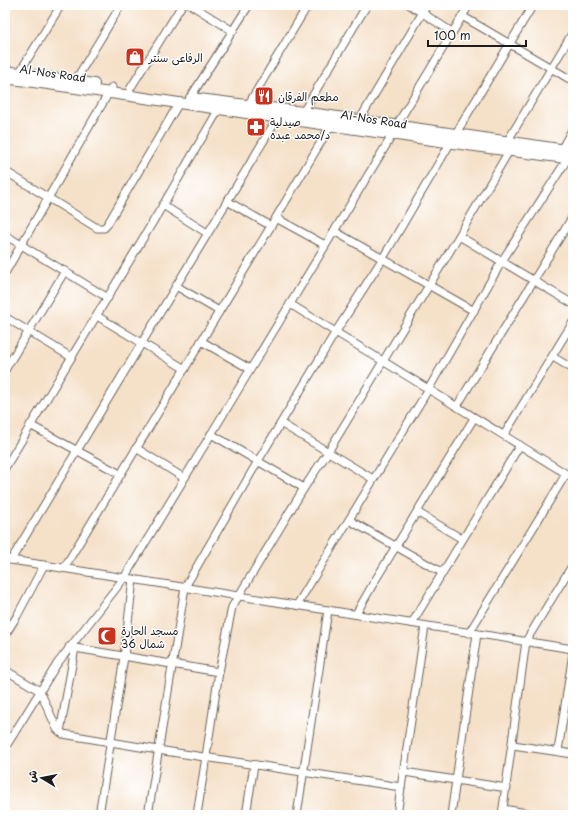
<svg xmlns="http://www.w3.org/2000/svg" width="578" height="820" viewBox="0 0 578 820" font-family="'Playpen Sans','Playpen Sans Arabic',sans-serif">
  <rect width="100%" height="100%" fill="#fff"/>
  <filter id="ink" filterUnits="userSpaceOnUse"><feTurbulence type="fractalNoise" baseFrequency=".025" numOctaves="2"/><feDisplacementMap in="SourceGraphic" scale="8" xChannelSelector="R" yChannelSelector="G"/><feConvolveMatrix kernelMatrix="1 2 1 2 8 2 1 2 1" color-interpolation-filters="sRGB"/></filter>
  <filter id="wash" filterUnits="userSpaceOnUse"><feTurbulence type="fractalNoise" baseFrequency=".012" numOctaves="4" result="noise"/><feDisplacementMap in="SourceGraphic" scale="16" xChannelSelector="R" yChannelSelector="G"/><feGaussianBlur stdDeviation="0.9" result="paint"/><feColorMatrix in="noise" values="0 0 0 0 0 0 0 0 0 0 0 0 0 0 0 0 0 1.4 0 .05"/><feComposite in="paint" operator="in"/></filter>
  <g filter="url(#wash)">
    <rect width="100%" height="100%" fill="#f5e0c8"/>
  </g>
  <g filter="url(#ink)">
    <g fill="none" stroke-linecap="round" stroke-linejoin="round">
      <defs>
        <g id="street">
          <polyline points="191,5 233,31"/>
          <polyline points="410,5 452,32"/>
          <polyline points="462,16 573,81"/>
          <polyline points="19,73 61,5"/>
          <polyline points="75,81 121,5"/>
          <polyline points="130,89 182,5"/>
          <polyline points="190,98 249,5"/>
          <polyline points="248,105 308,5"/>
          <polyline points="303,112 367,5"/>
          <polyline points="359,121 427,5"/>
          <polyline points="455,135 533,5"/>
          <polyline points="507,142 573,32"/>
          <polyline points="561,150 573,128"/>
          <polyline points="5,171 97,228 104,228 107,225 179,103"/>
          <polyline points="227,201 271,226"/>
          <polyline points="163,205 207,233"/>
          <polyline points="276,218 325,245"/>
          <polyline points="334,231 474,311"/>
          <polyline points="5,235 108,298"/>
          <polyline points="459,236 573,304"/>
          <polyline points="5,273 112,87"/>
          <polyline points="176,286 219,311"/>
          <polyline points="290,304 573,478"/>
          <polyline points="97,316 185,369"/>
          <polyline points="5,317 71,357"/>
          <polyline points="201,341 250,369"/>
          <polyline points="553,357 573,369"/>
          <polyline points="5,370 65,271"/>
          <polyline points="457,406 573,216"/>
          <polyline points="282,424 373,479"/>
          <polyline points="30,425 120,474"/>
          <polyline points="211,434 304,488"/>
          <polyline points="504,435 573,322"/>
          <polyline points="136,448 184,478"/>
          <polyline points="5,468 163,205 219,109"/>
          <polyline points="417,512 462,539"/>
          <polyline points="349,520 443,573"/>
          <polyline points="5,559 573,649"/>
          <polyline points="11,560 278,117"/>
          <polyline points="64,568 271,226 331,125"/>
          <polyline points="297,605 428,390 502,261 568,158"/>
          <polyline points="356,614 373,584 474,418"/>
          <polyline points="412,623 520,445"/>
          <polyline points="469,633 566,474"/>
          <polyline points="5,635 17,616 44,565"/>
          <polyline points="69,647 219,672"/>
          <polyline points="5,670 40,691 57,729 63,734 158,750 401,787"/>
          <polyline points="60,732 75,648"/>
          <polyline points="513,745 573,754"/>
          <polyline points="5,748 57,664 124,578 393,134 396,126 469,5"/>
          <polyline points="558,751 573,653"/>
          <polyline points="404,772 507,788"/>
          <polyline points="503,809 539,815"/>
          <polyline points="99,815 124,657 133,579"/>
          <polyline points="148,815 185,587 258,461 335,333 383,258 451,142"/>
          <polyline points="197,815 219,672 232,607 304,488 328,452 459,236 509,151"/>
          <polyline points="246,815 254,765"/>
          <polyline points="297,815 328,610"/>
          <polyline points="397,815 425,626"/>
          <polyline points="451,815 477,634"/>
          <polyline points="502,815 526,641 573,564"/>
        </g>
        <g id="secondary">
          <polyline points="5,71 94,84"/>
          <path d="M5 78C194 104 383 135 573 159"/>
          <polyline points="191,98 303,112 573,151"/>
        </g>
      </defs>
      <use href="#street" stroke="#686158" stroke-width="9"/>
      <use href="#secondary" stroke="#686158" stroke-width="12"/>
      <use href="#street" stroke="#fff" stroke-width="7"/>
      <use href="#secondary" stroke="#fff" stroke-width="10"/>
    </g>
  </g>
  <defs>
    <symbol id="shop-square" viewBox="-11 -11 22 22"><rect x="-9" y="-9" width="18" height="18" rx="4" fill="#c8321e" stroke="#fff"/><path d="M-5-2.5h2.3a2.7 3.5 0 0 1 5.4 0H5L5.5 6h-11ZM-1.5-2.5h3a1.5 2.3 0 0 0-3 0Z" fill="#fff"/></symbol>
    <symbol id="restaurant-square" viewBox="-11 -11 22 22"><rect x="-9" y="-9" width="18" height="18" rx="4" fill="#c8321e" stroke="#fff"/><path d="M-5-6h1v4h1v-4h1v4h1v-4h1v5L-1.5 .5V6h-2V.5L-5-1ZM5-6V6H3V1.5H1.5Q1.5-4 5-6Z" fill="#fff"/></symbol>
    <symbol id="pharmacy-square" viewBox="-11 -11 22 22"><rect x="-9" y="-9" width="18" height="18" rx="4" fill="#c8321e" stroke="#fff"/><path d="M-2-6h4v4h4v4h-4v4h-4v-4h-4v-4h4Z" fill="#fff"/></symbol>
    <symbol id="mosque-square" viewBox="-11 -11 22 22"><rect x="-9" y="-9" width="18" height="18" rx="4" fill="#c8321e" stroke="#fff"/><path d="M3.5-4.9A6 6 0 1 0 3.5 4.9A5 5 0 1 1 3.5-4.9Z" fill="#fff"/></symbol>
  </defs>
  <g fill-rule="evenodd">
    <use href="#shop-square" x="124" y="46" width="22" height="22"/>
    <use href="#restaurant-square" x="253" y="85" width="22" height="22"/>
    <use href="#pharmacy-square" x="245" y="116" width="22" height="22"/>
    <use href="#mosque-square" x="96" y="625" width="22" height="22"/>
  </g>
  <g text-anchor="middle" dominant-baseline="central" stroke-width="3" stroke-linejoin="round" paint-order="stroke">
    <g font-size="11" fill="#1c1c1c" stroke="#fff" text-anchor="start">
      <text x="149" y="57">الرفاعى سنتر</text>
      <text x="278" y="96">مطعم الفرقان</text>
      <text x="270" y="121">صيدلية<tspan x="270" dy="13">د/محمد عبده</tspan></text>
      <text x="121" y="630">مسجد الحارة<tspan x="121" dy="13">36 شمال</tspan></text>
    </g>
    <g font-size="11" fill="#1c1c1c" stroke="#fff">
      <text transform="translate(53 73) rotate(8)">Al-Nos Road</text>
      <text transform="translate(374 119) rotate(9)">Al-Nos Road</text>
    </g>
  </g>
  <rect width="578" height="820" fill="none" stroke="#fff" stroke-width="20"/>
  <g transform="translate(42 778) rotate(280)" stroke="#ffffff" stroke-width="3" paint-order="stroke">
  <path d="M0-3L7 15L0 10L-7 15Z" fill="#1c1c1c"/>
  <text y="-6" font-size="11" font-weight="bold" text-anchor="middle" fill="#1c1c1c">ش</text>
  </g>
  <path d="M428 40v6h98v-6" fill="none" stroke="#1c1c1c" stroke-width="2"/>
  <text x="434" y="40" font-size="12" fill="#1c1c1c" stroke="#ffffff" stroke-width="3" paint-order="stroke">100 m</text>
</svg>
